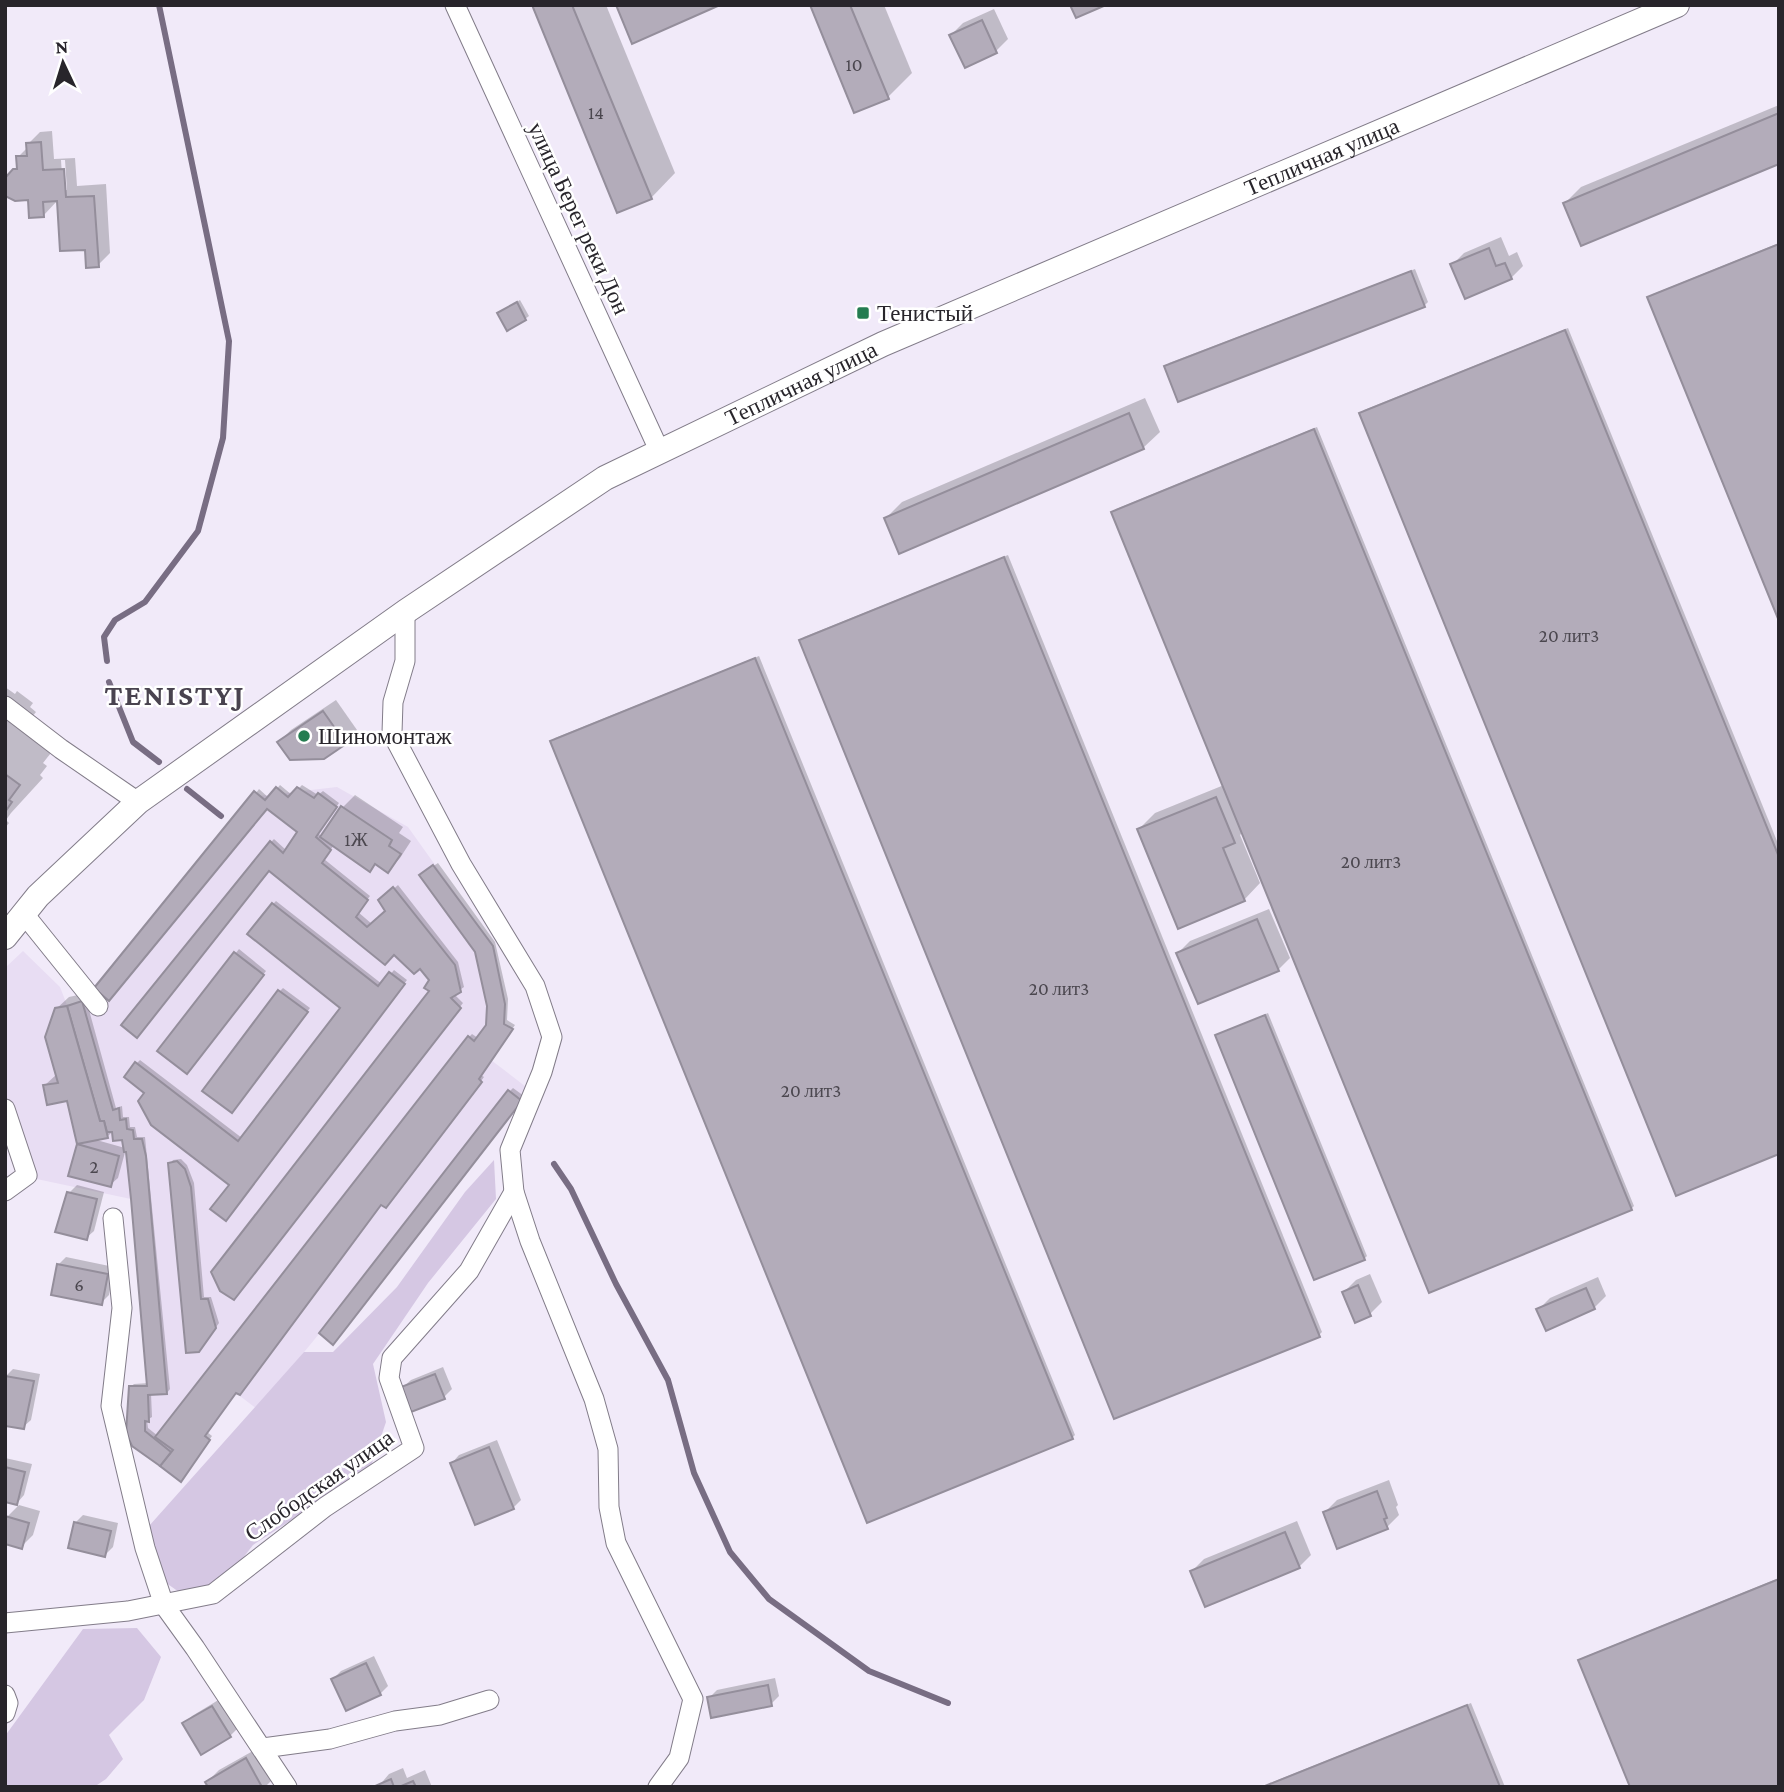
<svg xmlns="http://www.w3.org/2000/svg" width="1784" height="1792" viewBox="0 0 1784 1792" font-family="'Crimson Pro',serif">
  <rect width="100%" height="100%" fill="#f1eaf9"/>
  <polygon fill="#e8ddf3" points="337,787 408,827 493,946 505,1004 504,1023 513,1029 491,1060 530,1090 333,1345 319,1334 257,1409 236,1393 205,1436 210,1440 181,1482 132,1446 126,1433 129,1386 147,1385 131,1199 32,1178 5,1098 5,968 23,951 60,987 67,1005 82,1001 249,797"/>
  <g fill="#d5c7e3">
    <polygon points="494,1160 496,1199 428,1283 373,1364 386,1422 370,1469 253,1545 218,1590 179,1592 162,1580 149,1526 304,1352 333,1352 397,1287 465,1192"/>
    <polygon points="137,1628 161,1657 144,1700 109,1735 123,1759 106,1779 94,1787 5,1787 5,1736 83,1629"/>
  </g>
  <g fill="#0003" fill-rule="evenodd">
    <polygon points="534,5 606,5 675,173 651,198"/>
    <polygon points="812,5 884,5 912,73 888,97"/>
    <polygon points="994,9 1008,39 996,51 965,66 951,35 963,23"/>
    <polygon points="1779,105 1779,162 1565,203 1581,187"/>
    <path d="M52 131 54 159 75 158 77 186 106 184 110 253 98 265 58 200 43 216 30 198 14 170 19 165 18 157 28 147V144L40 132ZM61 160H65L67 190H63Z"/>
    <polygon points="1501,237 1509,256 1517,252 1523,266 1511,278 1452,265 1464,253"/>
    <polygon points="1779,243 1779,616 1649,297 1653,294"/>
    <polygon points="1415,269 1428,302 1424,306 1166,367 1169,363"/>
    <polygon points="520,300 529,316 525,319 503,310"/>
    <polygon points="1568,328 1779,846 1779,1152 1361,414 1364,410"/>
    <polygon points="1145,398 1160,432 1143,448 886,518 902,502"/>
    <polygon points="1317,427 1634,1206 1631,1209 1243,832 1240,835 1260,883 1244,900 1139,829 1155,813 1224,785 1113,512 1116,509"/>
    <polygon points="1008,555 1322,1332 1319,1335 801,640 804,637"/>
    <polygon points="759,656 1075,1435 1072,1438 552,742 555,738"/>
    <polygon points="5,687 15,694 17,691 33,703 30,707 36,712 23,728 54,749 43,763 47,766 40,775 43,778 11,813 6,820 9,823 5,828"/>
    <polygon points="336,700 357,730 345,742 279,742 291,730"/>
    <polygon points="280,785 292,795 302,785 318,795 323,791 339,803 318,833 322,837 343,807 355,795 403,827 399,833 411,841 400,858 388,870 377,863 370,869 334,845 324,859 370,896 358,912 372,924 387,911 380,901 398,885 458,962 464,987 454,994 463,1003 237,1295 431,991 432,980 420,966 414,972 271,842 274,839 286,850 300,831 256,793 259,789 269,798"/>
    <path d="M438 863 495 942 508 999 507 1020 515 1025 481 1075 484 1077 389 1203H381L237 1391 207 1432 212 1436 181 1480 134 1445 130 1387 134 1384 149 1383 127 1145 118 1178 110 1185 70 1174 79 1144 68 1099 45 1085 57 1074 56 1009 69 997 78 995 80 1000 86 999 116 1108 122 1106 123 1117H129L130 1127H135L137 1137H145L170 1389 167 1393H151L152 1417 147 1420 148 1428 158 1436 469 1037 472 1034 478 1038 488 1025V1006L476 951 424 872ZM114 1130 124 1138 125 1148 93 1139 107 1137Z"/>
    <polygon points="276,901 382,984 394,970 407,980 229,1216 232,1185 146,1093 136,1064 140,1060 242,1138 342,1008 273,904"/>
    <polygon points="1269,909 1290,958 1278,970 1178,953 1190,941"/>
    <polygon points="239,949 266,971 190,1069 159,1050"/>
    <polygon points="283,988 310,1008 235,1107 280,991"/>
    <polygon points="1268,1013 1367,1256 1364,1259 1217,1036"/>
    <polygon points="513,1088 524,1096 321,1333 510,1091"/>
    <polygon points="181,1159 187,1165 194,1183 204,1297 211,1297 219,1323 202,1347 170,1164 173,1160"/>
    <polygon points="77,1185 104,1192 94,1231 86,1238 69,1193"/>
    <polygon points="66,1257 114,1267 109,1295 101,1303 58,1265"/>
    <polygon points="1370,1274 1382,1302 1370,1314 1356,1320 1344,1292 1356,1280"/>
    <polygon points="1598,1277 1606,1296 1594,1308 1538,1310 1550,1298"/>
    <polygon points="443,1367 452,1389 444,1397 403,1387 411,1380"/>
    <polygon points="13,1369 40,1374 31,1420 23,1427 5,1377"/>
    <polygon points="497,1440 521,1500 513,1508 452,1463 459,1455"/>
    <polygon points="5,1458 32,1464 24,1495 17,1503 5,1500"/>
    <polygon points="1389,1480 1398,1505 1396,1507 1399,1515 1387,1527 1325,1512 1337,1500"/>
    <polygon points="19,1505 40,1511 33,1535 21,1547 7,1517"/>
    <polygon points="83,1515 118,1523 113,1547 105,1555 75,1523"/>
    <polygon points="1297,1521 1311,1555 1299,1567 1192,1571 1204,1559"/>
    <polygon points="1779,1578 1779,1787 1580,1660 1584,1657"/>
    <polygon points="374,1656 388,1686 380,1694 333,1679 341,1671"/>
    <polygon points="775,1678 779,1696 771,1704 709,1698 717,1690"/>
    <polygon points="220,1699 238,1728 230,1736 185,1724 192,1716"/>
    <polygon points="1471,1703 1505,1787 1267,1787 1270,1783"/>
    <polygon points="258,1748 275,1777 265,1787 210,1787 207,1782 219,1770"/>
    <polygon points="403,1768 407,1778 425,1770 432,1787 378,1787 389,1774"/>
  </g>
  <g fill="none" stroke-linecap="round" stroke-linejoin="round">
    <g stroke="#786d83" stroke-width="6">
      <polyline points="107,661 104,637 115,620 145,602 198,531 223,438 229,341 159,5"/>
      <polyline points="109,682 133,742 159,762"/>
      <polyline points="187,789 221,816"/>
      <polyline points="554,1164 571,1189 616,1284 668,1380 694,1473 730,1552 769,1599 869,1671 948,1703"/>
    </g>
  </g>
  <g fill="#b3acba" stroke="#948e9b" stroke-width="2">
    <polygon points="532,5 572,5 652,199 617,213"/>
    <polygon points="616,5 720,5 632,44"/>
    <polygon points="850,5 889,99 854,113 810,5"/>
    <polygon points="1070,5 1106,5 1076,18"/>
    <polygon points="982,20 997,53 965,68 949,35"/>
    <polygon points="1779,113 1779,164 1581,246 1563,203"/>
    <polygon points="41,142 43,170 64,169 66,197 94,196 99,267 86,268 85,250 60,251 57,201 43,202 44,217 29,218 28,200 15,201 5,196 5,178 13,169 17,169 16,156 27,156 26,143"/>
    <polygon points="1779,244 1779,621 1647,297"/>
    <polygon points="1489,248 1496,266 1505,263 1512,279 1465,299 1450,264"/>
    <polygon points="1411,271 1425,307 1178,402 1164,366"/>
    <polygon points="517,302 526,320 507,331 497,313"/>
    <polygon points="1565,330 1779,857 1779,1154 1676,1196 1359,413"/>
    <polygon points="1129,413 1144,449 899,554 884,518"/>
    <polygon points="1314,429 1632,1210 1429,1293 1111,512"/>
    <polygon points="1004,557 1320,1337 1114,1419 799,640"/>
    <polygon points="755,658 1073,1439 867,1523 550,741"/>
    <polygon points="323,711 346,744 324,759 290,760 277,742"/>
    <polygon points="5,774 20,785 9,800 12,802 5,812"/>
    <polygon points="276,787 288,797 297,787 314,798 318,793 337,807 316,837 331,850 322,863 368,900 356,917 367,927 385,911 378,900 393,887 455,965 461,992 451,998 461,1008 234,1300 220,1291 211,1272 429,991 424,988 429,980 420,969 414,974 394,955 385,965 269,871 137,1038 121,1025 270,841 283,853 297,832 267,809 109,1001 94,988 254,791 265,800"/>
    <polygon points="1216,797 1235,843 1223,848 1245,901 1178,929 1137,829"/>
    <polygon points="341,806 392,840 389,846 401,854 388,873 375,864 370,872 320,837"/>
    <polygon points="433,865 493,946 505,1004 504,1024 513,1029 479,1079 482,1082 386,1208 381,1205 240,1395 236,1393 205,1436 210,1440 181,1482 160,1466 173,1450 155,1437 468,1036 474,1041 486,1025 487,1006 475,952 419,875"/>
    <polygon points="272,903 378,986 389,972 405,984 226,1221 210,1209 229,1185 151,1125 138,1101 144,1093 124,1077 135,1062 238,1141 340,1008 247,934"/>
    <polygon points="1257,919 1279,971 1198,1004 1176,953"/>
    <polygon points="234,952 264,975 187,1074 157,1051"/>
    <polygon points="278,990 308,1012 232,1113 202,1091"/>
    <polygon points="82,1001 113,1110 119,1108 120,1120 126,1119 127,1129 133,1130 134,1139 142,1139 146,1156 167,1394 148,1395 149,1422 145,1421 145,1431 171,1452 160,1466 132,1446 126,1433 129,1386 147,1386 131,1199 126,1152 124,1152 122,1140 113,1141 112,1132 107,1132 104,1121 100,1121 67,1006"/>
    <polygon points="67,1006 100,1121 104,1121 108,1138 77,1144 67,1101 47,1105 43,1085 58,1083 45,1037 55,1008"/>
    <polygon points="1265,1015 1365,1260 1314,1280 1215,1035"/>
    <polygon points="508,1090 522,1101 333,1345 319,1333"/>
    <polygon points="77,1144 119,1156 111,1187 68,1176"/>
    <polygon points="177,1161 185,1169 191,1187 201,1299 208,1299 216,1328 199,1352 186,1353 168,1163"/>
    <polygon points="67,1192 97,1199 87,1240 55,1232"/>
    <polygon points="57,1264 108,1274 102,1305 51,1295"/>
    <polygon points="1358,1285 1371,1316 1355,1323 1342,1292"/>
    <polygon points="1586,1288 1595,1309 1546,1331 1536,1309"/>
    <polygon points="435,1374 445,1399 411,1412 401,1387"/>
    <polygon points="5,1376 34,1381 24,1429 5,1426"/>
    <polygon points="489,1447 514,1509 475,1525 450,1463"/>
    <polygon points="5,1467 25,1472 17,1505 5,1502"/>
    <polygon points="1377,1491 1387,1518 1384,1519 1388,1529 1337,1549 1323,1512"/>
    <polygon points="5,1516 29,1523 22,1549 5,1544"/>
    <polygon points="74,1522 111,1531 105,1557 68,1548"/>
    <polygon points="1285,1532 1300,1568 1205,1607 1190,1571"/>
    <polygon points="1779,1579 1779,1787 1630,1787 1578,1660"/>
    <polygon points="366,1663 381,1695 346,1711 331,1679"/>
    <polygon points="768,1685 772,1706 711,1718 707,1697"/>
    <polygon points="1467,1705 1500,1787 1265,1786"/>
    <polygon points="212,1706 231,1737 201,1755 182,1723"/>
    <polygon points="246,1758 262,1787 208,1787 205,1782"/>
    <polygon points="391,1779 394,1787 376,1787 375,1786"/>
    <polygon points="413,1781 416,1787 399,1787"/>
  </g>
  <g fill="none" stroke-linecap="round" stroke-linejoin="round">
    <defs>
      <g id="minor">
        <polyline points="455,5 659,450"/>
        <polyline points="405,612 405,661 393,702 392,733 461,864 535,986 552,1037 542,1072 510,1150 514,1192 530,1241 594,1399 608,1449 609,1507 616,1543 693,1699 679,1758 658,1787"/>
        <polyline points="5,706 61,749 138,802"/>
        <polyline points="24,914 98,1006"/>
        <polyline points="5,1109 27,1175 5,1191"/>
        <polyline points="113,1218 122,1308 111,1406 145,1548 164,1605 195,1648 287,1787"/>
        <polyline points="5,1623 128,1611 213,1594 325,1507 414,1448 389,1378 392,1358 469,1271 514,1192"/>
        <polyline points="5,1695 8,1703 5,1713"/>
        <polyline points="263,1748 330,1739 395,1721 440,1715 489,1700"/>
      </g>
      <g id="tertiary">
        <path id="s1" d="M5 937 38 896 138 802 405 612 605 478 883 344 1677 5"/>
      </g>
    </defs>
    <use href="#minor" stroke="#827c89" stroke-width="21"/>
    <use href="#tertiary" stroke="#827c89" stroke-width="26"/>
    <use href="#minor" stroke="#fff" stroke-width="19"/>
    <use href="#tertiary" stroke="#fff" stroke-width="24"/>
  </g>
  <g fill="#257d51" stroke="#fff" stroke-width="2.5">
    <rect x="856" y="306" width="14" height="14" rx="3.5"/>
    <circle cx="304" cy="736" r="7"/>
  </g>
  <g text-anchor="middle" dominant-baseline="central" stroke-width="5" stroke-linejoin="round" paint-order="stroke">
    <g font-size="19" fill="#4b474f">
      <text x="854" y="64">10</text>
      <text x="596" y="112">14</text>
      <text x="1569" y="635">20 лит3</text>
      <text x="356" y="839">1Ж</text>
      <text x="1371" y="861">20 лит3</text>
      <text x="1059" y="988">20 лит3</text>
      <text x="811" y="1090">20 лит3</text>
      <text x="94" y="1166">2</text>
      <text x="79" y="1284">6</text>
    </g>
    <g font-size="23" fill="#28252b" stroke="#fff">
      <text stroke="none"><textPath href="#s1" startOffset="1544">Тепличная улица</textPath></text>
      <text transform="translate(579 218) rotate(65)">улица Берег реки Дон</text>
      <text stroke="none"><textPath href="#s1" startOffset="976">Тепличная улица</textPath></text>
      <text transform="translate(319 1485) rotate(-35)">Слободская улица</text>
    </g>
    <g font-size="23" fill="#28252b" stroke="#fff" text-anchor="start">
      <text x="877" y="313">Тенистый</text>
      <text x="318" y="736">Шиномонтаж</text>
    </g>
    <g font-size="30" font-weight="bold" letter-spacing="2" fill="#49434f" stroke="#fff">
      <text x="175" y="694">TENISTYJ</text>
    </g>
  </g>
  <rect width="1784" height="1792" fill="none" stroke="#28252b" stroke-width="14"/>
  <g transform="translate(63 63) rotate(356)" stroke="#ffffff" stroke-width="5" paint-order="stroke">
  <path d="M0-5L12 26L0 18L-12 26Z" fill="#28252b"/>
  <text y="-10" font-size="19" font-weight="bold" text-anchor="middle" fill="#28252b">N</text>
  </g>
</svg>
